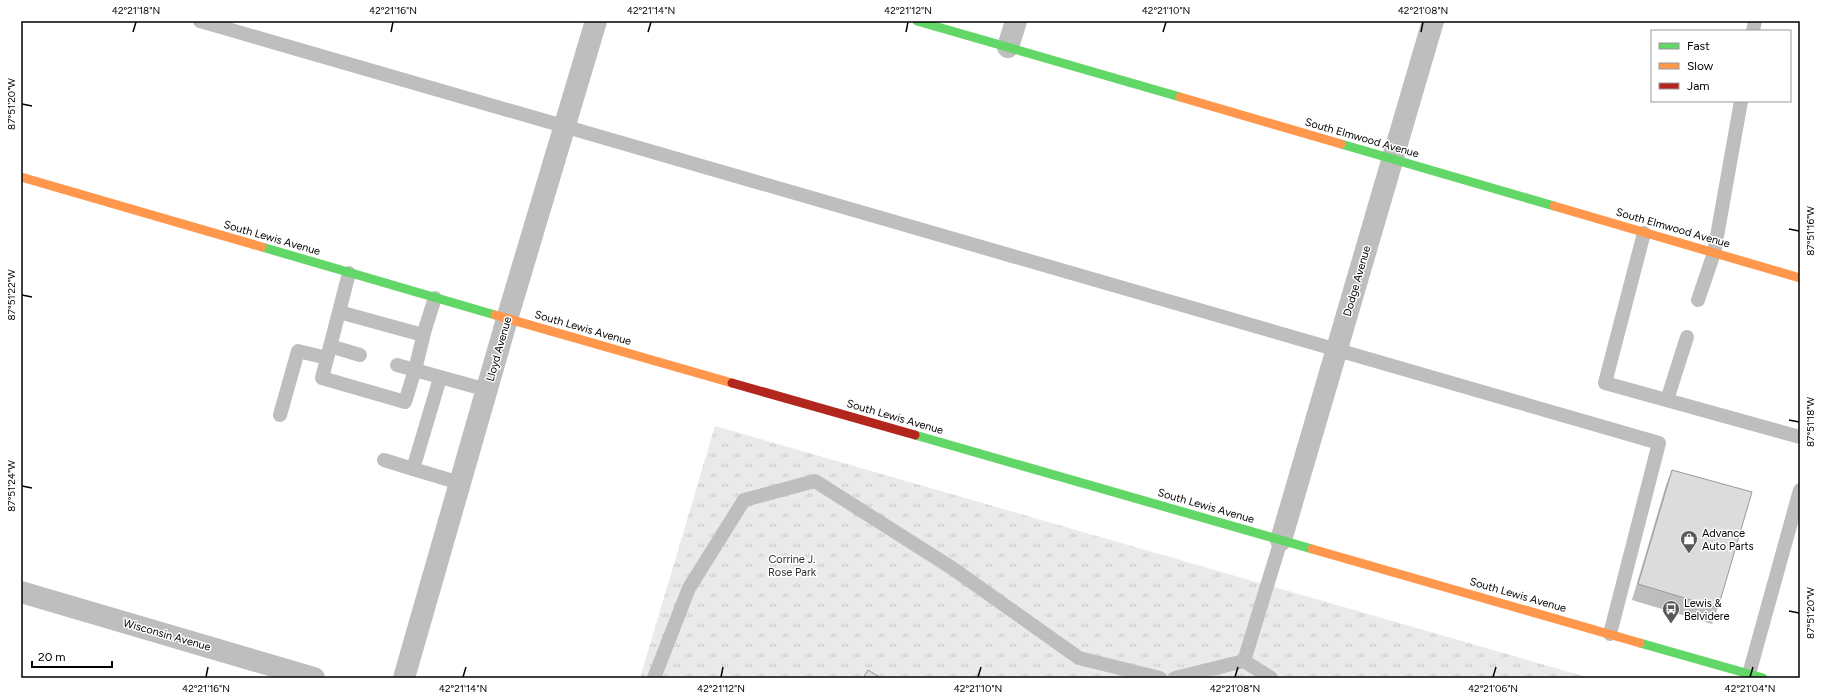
<svg xmlns="http://www.w3.org/2000/svg" width="1821" height="699" viewBox="0 0 1821 699" font-family="Figtree,sans-serif">
  <defs>
    <pattern id="park-tufts" width="24" height="20" patternUnits="userSpaceOnUse"><rect width="24" height="20" fill="#eaeaea"/><path d="M3 7l-1-3M5 7V3M7 7l1-3M15 17l-1-3M17 17v-4M19 17l1-3" fill="none" stroke="#c7c7c7"/></pattern>
  </defs>
  <rect width="100%" height="100%" fill="#fff"/>
  <polygon fill="url(#park-tufts)" points="715,426 1590,678 640,678"/>
  <g fill="none" stroke-linecap="round" stroke-linejoin="round">
    <g stroke="#bebebe" stroke-width="14">
      <polyline points="200,21 1659,443 1610,634"/>
      <polyline points="1753,31 1755,21"/>
      <polyline points="1644,233 1605,383 1800,437"/>
      <polyline points="349,273 322,378 405,402 415,370 487,390"/>
      <polyline points="1698,300 1714,253 1741,101"/>
      <polyline points="339,312 423,335"/>
      <polyline points="330,346 360,355"/>
      <polyline points="397,365 415,370 425,329 435,298"/>
      <polyline points="440,378 413,469 460,483"/>
      <polyline points="1667,400 1687,337"/>
      <polyline points="280,415 298,351 327,358"/>
      <polyline points="384,460 413,469"/>
      <polyline points="1749,674 1800,490"/>
      <polyline points="654,678 689,588 744,500 815,481 952,568 1079,658 1160,678"/>
      <polyline points="1175,678 1244,661"/>
      <polyline points="1271,678 1244,661 1281,540"/>
    </g>
    <g stroke="#bebebe" stroke-width="22">
      <polyline points="1008,47 1016,21"/>
      <polyline points="1281,540 1433,21"/>
      <polyline points="21,592 314,678"/>
      <polyline points="404,678 507,319 596,21"/>
    </g>
    <g stroke="#63d668" stroke-width="9">
      <polyline points="917,21 1180,97"/>
      <polyline points="1341,144 1554,206"/>
      <polyline points="262,247 495,315"/>
      <polyline points="915,435 1312,549"/>
      <polyline points="1640,643 1763,678"/>
    </g>
    <g stroke="#ff974d" stroke-width="9">
      <polyline points="1180,97 1341,144"/>
      <polyline points="21,177 262,247"/>
      <polyline points="1554,206 1800,278"/>
      <polyline points="495,315 732,383"/>
      <polyline points="1312,549 1640,643"/>
    </g>
    <polyline stroke="#b3261e" stroke-width="9" points="732,383 915,435"/>
  </g>
  <polygon fill="#bdbdbd" points="1672,470 1718,608 1712,624 1632,600 1666,485"/>
  <g fill="#dcdcdc" stroke="#9a9a9a">
    <polygon points="1672,470 1752,492 1718,608 1638,584"/>
    <polygon points="868,670 881,678 863,678"/>
  </g>
  <path fill="none" stroke="#000" stroke-width="1.5" d="M133 32 136 22M391 32 393 22M648 32 651 22M906 32 908 22M1163 32 1166 22M1421 32 1423 22M22 104 32 106M1789 229 1799 231M22 295 32 297M1789 420 1799 422M22 486 32 488M1789 611 1799 613M206 677 208 667M463 677 466 667M721 677 723 667M978 677 981 667M1235 677 1238 667M1493 677 1496 667M1750 677 1753 667"/>
  <defs>
    <symbol id="shop-pin" viewBox="-11 -11 22 30"><path d="M0 17L-7.5 6A9.5 9.5 0 1 1 7.5 6Z" fill="#595959" stroke="#fff"/><path d="M-5-2.5h2.3a2.7 3.5 0 0 1 5.4 0H5L5.5 6h-11ZM-1.5-2.5h3a1.5 2.3 0 0 0-3 0Z" fill="#fff"/></symbol>
    <symbol id="bus-pin" viewBox="-11 -11 22 30"><path d="M0 17L-7.5 6A9.5 9.5 0 1 1 7.5 6Z" fill="#595959" stroke="#fff"/><path d="M-5-6H5V4H4V6H2V4H-2V6H-4V4H-5ZM-3.5-4V0h7V-4ZM-3.5 1.2v1.5H-2V1.2ZM2 1.2v1.5H3.5V1.2Z" fill="#fff"/></symbol>
  </defs>
  <g fill-rule="evenodd">
    <use href="#shop-pin" x="1679" y="529" width="20" height="27"/>
    <use href="#bus-pin" x="1661" y="599" width="20" height="27"/>
  </g>
  <g text-anchor="middle" dominant-baseline="central" stroke-width="3" stroke-linejoin="round" paint-order="stroke">
    <g font-size="11" fill="#000" stroke="#fff">
      <text transform="translate(1362 138) rotate(16)">South Elmwood Avenue</text>
      <text transform="translate(1673 228) rotate(16)">South Elmwood Avenue</text>
      <text transform="translate(272 238) rotate(16)">South Lewis Avenue</text>
      <text transform="translate(1357 281) rotate(-74)">Dodge Avenue</text>
      <text transform="translate(583 328) rotate(16)">South Lewis Avenue</text>
      <text transform="translate(499 349) rotate(-74)">Lloyd Avenue</text>
      <text transform="translate(895 417) rotate(16)">South Lewis Avenue</text>
      <text transform="translate(1206 506) rotate(16)">South Lewis Avenue</text>
      <text transform="translate(1518 595) rotate(16)">South Lewis Avenue</text>
      <text transform="translate(167 635) rotate(16)">Wisconsin Avenue</text>
    </g>
    <g font-size="11" fill="#000" stroke="#fff" text-anchor="start">
      <text x="1702" y="533">Advance<tspan x="1702" dy="13">Auto Parts</tspan></text>
      <text x="1684" y="603">Lewis &amp;<tspan x="1684" dy="13">Belvidere</tspan></text>
    </g>
    <g font-size="11" fill="#2f2f2f" stroke="#fff">
      <text x="792" y="559">Corrine J.<tspan x="792" dy="13">Rose Park</tspan></text>
    </g>
  </g>
  <rect width="1821" height="699" fill="none" stroke="#ffffff" stroke-width="44"/>
  <rect x="1651" y="30" width="140" height="72" fill="#ffffff" stroke="#999999"/>
  <rect x="1659" y="43" width="20" height="6" fill="#63d668" stroke="#999999"/>
  <text x="1687" y="50" font-size="12" fill="#000000">Fast</text>
  <rect x="1659" y="63" width="20" height="6" fill="#ff974d" stroke="#999999"/>
  <text x="1687" y="70" font-size="12" fill="#000000">Slow</text>
  <rect x="1659" y="83" width="20" height="6" fill="#b3261e" stroke="#999999"/>
  <text x="1687" y="90" font-size="12" fill="#000000">Jam</text>
  <path d="M32 661v6h80v-6" fill="none" stroke="#000000" stroke-width="2"/>
  <text x="38" y="661" font-size="12" fill="#000000" stroke="#ffffff" stroke-width="3" paint-order="stroke">20 m</text>
  <rect x="22" y="22" width="1777" height="655" fill="none" stroke="#000" stroke-width="1.5"/>
  <g font-size="10" text-anchor="middle" fill="#000">
    <text x="136" y="14">42°21'18"N</text>
    <text x="393" y="14">42°21'16"N</text>
    <text x="651" y="14">42°21'14"N</text>
    <text x="908" y="14">42°21'12"N</text>
    <text x="1166" y="14">42°21'10"N</text>
    <text x="1423" y="14">42°21'08"N</text>
    <text transform="translate(11 104) rotate(-90)" y="4">87°51'20"W</text>
    <text transform="translate(1810 231) rotate(-90)" y="4">87°51'16"W</text>
    <text transform="translate(11 295) rotate(-90)" y="4">87°51'22"W</text>
    <text transform="translate(1810 422) rotate(-90)" y="4">87°51'18"W</text>
    <text transform="translate(11 486) rotate(-90)" y="4">87°51'24"W</text>
    <text transform="translate(1810 613) rotate(-90)" y="4">87°51'20"W</text>
    <text x="206" y="692">42°21'16"N</text>
    <text x="463" y="692">42°21'14"N</text>
    <text x="721" y="692">42°21'12"N</text>
    <text x="978" y="692">42°21'10"N</text>
    <text x="1235" y="692">42°21'08"N</text>
    <text x="1493" y="692">42°21'06"N</text>
    <text x="1750" y="692">42°21'04"N</text>
  </g>
</svg>
